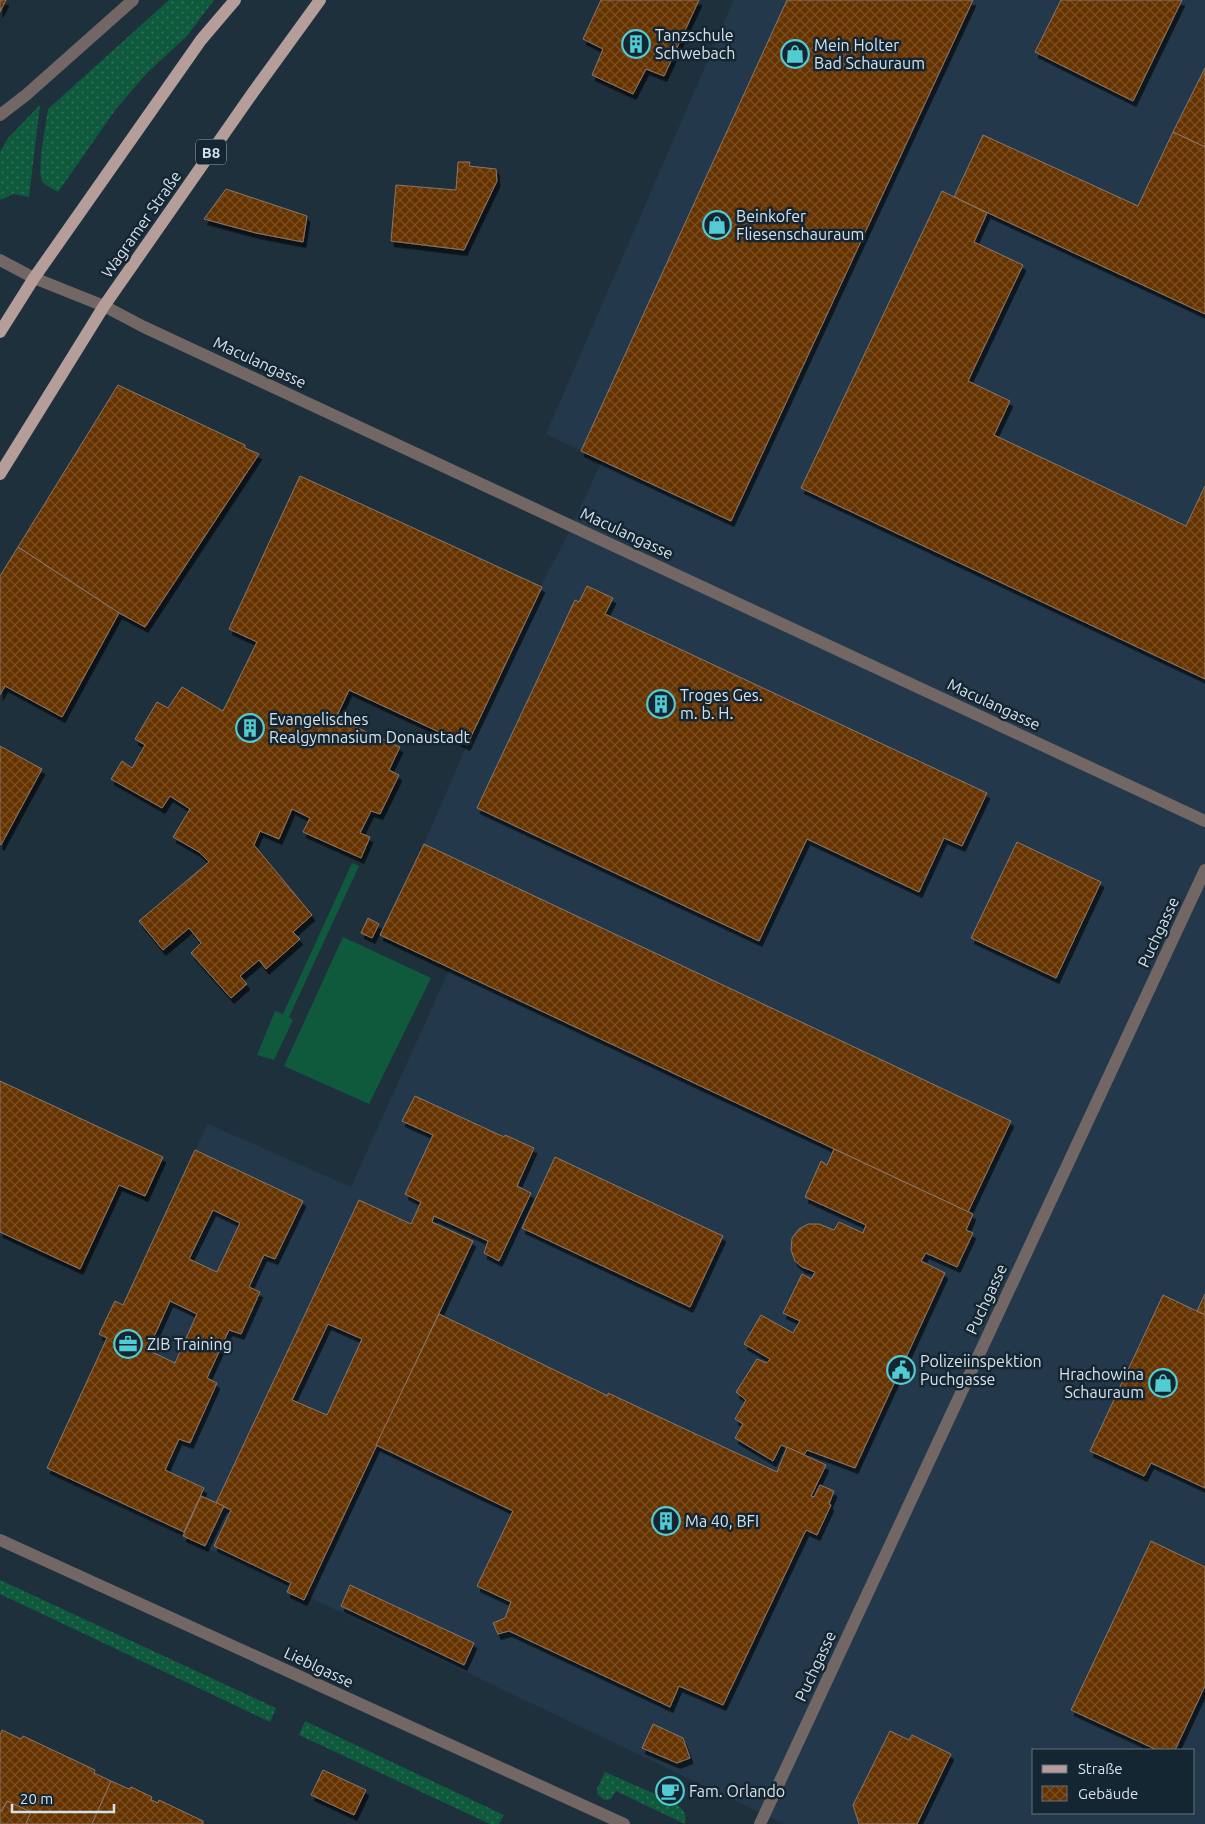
<svg xmlns="http://www.w3.org/2000/svg" width="1205" height="1824" viewBox="0 0 1205 1824" font-family="Ubuntu,sans-serif">
  <defs>
    <pattern id="grass-dots" width="8" height="8" patternUnits="userSpaceOnUse" patternTransform="scale(1.25)"><rect width="8" height="8" fill="#0f593d"/><path d="M2 2h.1M6 6h.1" fill="none" stroke="#317159" stroke-width="1.8" stroke-linecap="round"/></pattern>
    <pattern id="building-cross-hatch" width="8" height="8" patternUnits="userSpaceOnUse" patternTransform="scale(1.25)"><rect width="8" height="8" fill="#653300"/><path d="M0 0l8 8M0 8l8-8" fill="none" stroke="#7a5025"/></pattern>
    <filter id="shadow"><feDropShadow dx="3" dy="5.5" stdDeviation="0" flood-color="#0009"/></filter>
  </defs>
  <rect width="100%" height="100%" fill="#1f303d"/>
  <path fill="#23394b" fill-rule="evenodd" d="M734 0H1205V1824H784L48 1472 195 1150 208 1124 351 1187 450 968 424 844 467 745 548 572 562 547 602 461 546 434ZM1034 1750H1194V1813H1034Z"/>
  <g fill="url(#grass-dots)">
    <path d="M169 0H214L187 36 146 74 116 109 58 192C53 189 45 186 42 181 37 168 46 124 48 109Z"/>
    <polygon points="40,105 29,197 14,194 0,200 0,152 8,138"/>
    <polygon points="0,1580 276,1708 270,1722 0,1594"/>
    <polygon points="305,1721 504,1815 499,1824 490,1824 299,1735"/>
    <path d="M605 1772 675 1803C683 1809 687 1813 685 1824L616 1791 611 1799 605 1800 597 1794V1789Z"/>
  </g>
  <g fill="#0f593d">
    <polygon points="352,863 359,866 289,1017 293,1020 274,1060 257,1055 275,1011 283,1014"/>
    <polygon points="343,937 431,978 369,1104 284,1066"/>
  </g>
  <g fill="url(#building-cross-hatch)" stroke="#8a7668" fill-rule="evenodd" filter="url(#shadow)">
    <polygon points="0,0 6,0 0,12"/>
    <polygon points="601,0 699,0 664,76 646,69 633,94 592,75 603,49 583,39"/>
    <polygon points="787,0 973,0 731,521 581,451"/>
    <polygon points="1061,0 1182,0 1133,101 1035,52"/>
    <polygon points="1205,68 1205,147 1173,132"/>
    <polygon points="1173,132 1205,147 1205,314 954,197 983,135 1138,206"/>
    <polygon points="458,162 470,162 469,166 496,169 497,181 464,250 391,241 396,185 456,190"/>
    <polygon points="226,189 307,216 303,242 256,233 204,219"/>
    <polygon points="942,191 987,213 974,242 1023,265 968,381 1010,401 994,435 1186,526 1205,486 1205,679 801,488"/>
    <polygon points="118,385 245,445 245,448 259,454 145,627 119,613 18,547"/>
    <polygon points="300,476 542,587 467,745 349,690 336,718 400,747 389,770 399,775 380,814 371,811 360,833 370,837 361,858 303,832 310,818 292,809 279,839 260,831 254,845 312,915 293,932 300,939 266,969 259,960 240,976 247,984 231,998 191,953 201,943 189,928 163,950 139,921 209,862 199,852 173,837 190,809 170,796 162,808 111,779 122,761 132,768 145,745 135,739 157,702 168,708 182,687 223,711 257,642 229,629"/>
    <polygon points="18,547 119,613 62,717 5,686 0,695 0,576"/>
    <polygon points="587,586 613,598 605,614 987,793 962,846 944,838 919,892 807,839 759,941 477,808 575,600 579,602"/>
    <polygon points="0,746 42,769 1,845 0,844"/>
    <polygon points="1017,842 1101,882 1056,978 971,938"/>
    <polygon points="424,844 1011,1121 968,1212 380,935"/>
    <polygon points="368,918 379,924 372,938 361,933"/>
    <polygon points="0,1081 163,1157 145,1196 119,1185 80,1269 0,1232"/>
    <path d="M415 1096 504 1137 505 1135 534 1148 517 1186 531 1193 499 1261 484 1253 488 1241 434 1216 432 1222 473 1241 304 1600 287 1592 291 1583 214 1546 231 1510 216 1503 359 1200 411 1224 421 1202 405 1194 433 1135 402 1121ZM328 1324 362 1339 327 1415 292 1400Z"/>
    <polygon points="834,1149 973,1214 966,1230 973,1233 957,1267 926,1253 921,1261 945,1273 855,1468 807,1450 804,1455 781,1445 773,1461 735,1438 743,1424 735,1419 746,1400 736,1392 757,1359 767,1363 770,1359 744,1344 761,1315 793,1333 800,1321 783,1313 802,1274 811,1279 815,1272 802,1267 795,1261 791,1250 792,1238 799,1229 808,1224 819,1224 834,1230 839,1222 863,1233 866,1225 805,1197 821,1161 827,1165"/>
    <path d="M195 1150 303 1201 275 1259 264 1255 249 1287 260 1292 241 1334 229 1330 207 1378 217 1383 190 1443 179 1439 165 1470 204 1488 184 1532 47 1468 107 1338 99 1334 115 1301 123 1305ZM213 1210 240 1223 217 1272 189 1259ZM170 1301 197 1314 175 1363 148 1350Z"/>
    <polygon points="555,1157 723,1236 690,1307 522,1228"/>
    <polygon points="1205,1294 1205,1315 1197,1311"/>
    <polygon points="1163,1295 1205,1315 1205,1488 1151,1463 1144,1476 1090,1451"/>
    <polygon points="439,1314 608,1396 608,1393 777,1472 787,1447 826,1465 811,1496 814,1497 820,1485 834,1491 829,1504 831,1505 817,1535 806,1530 723,1705 679,1686 670,1707 509,1631 498,1634 493,1623 505,1618 511,1602 477,1586 513,1511 376,1445"/>
    <polygon points="201,1496 224,1506 205,1546 183,1536"/>
    <polygon points="1151,1541 1205,1567 1205,1686 1175,1750 1157,1750 1071,1710"/>
    <polygon points="350,1585 474,1643 464,1665 341,1606"/>
    <polygon points="653,1724 683,1738 690,1758 677,1763 642,1748"/>
    <polygon points="2,1730 21,1739 23,1736 95,1770 94,1773 111,1781 92,1824 28,1824 26,1823 31,1812 7,1801 2,1811 0,1810 0,1735"/>
    <polygon points="890,1731 909,1740 912,1735 951,1754 917,1824 859,1824 853,1805"/>
    <polygon points="323,1770 366,1790 354,1815 311,1795"/>
    <polygon points="111,1781 129,1789 131,1787 152,1797 151,1800 158,1803 159,1800 203,1821 203,1824 92,1824"/>
    <polygon points="7,1801 31,1812 26,1823 28,1824 0,1824 0,1810 2,1811"/>
  </g>
  <g fill="none" stroke-linecap="round" stroke-linejoin="round">
    <g stroke="#726764" stroke-width="12">
      <polyline points="0,115 26,95 133,0"/>
      <polyline points="0,260 34,278 104,306 144,327 1205,821"/>
      <polyline points="0,1540 624,1824"/>
      <polyline points="760,1824 1205,870"/>
    </g>
    <g stroke="#b59e99" stroke-width="12">
      <polyline points="0,332 34,278 201,40 235,0"/>
      <polyline points="0,474 104,306 254,91 320,0"/>
    </g>
  </g>
  <defs>
    <symbol id="building-ring" viewBox="-11 -11 22 22"><circle r="9.5" fill="#152633" stroke="#51ccd2" stroke-width="1.5"/><path d="M-4-6H4V6H1V3H-1V6H-4ZM-2.5-4.3h1.7v1.8h-1.7ZM.8-4.3h1.7v1.8H.8ZM-2.5-1h1.7V.8h-1.7ZM.8-1h1.7V.8H.8Z" fill="#51ccd2"/></symbol>
    <symbol id="shop-ring" viewBox="-11 -11 22 22"><circle r="9.5" fill="#152633" stroke="#51ccd2" stroke-width="1.5"/><path d="M-5-2.5h2.3a2.7 3.5 0 0 1 5.4 0H5L5.5 6h-11ZM-1.5-2.5h3a1.5 2.3 0 0 0-3 0Z" fill="#51ccd2"/></symbol>
    <symbol id="office-ring" viewBox="-11 -11 22 22"><circle r="9.5" fill="#152633" stroke="#51ccd2" stroke-width="1.5"/><path d="M-6-3h4V-5.5h4V-3h4V5H-6ZM-1-4.5V-3h2v-1.5ZM-6 0V1H6V0Z" fill="#51ccd2"/></symbol>
    <symbol id="civic-ring" viewBox="-11 -11 22 22"><circle r="9.5" fill="#152633" stroke="#51ccd2" stroke-width="1.5"/><path d="M-.6-6.5H3V-4.5H.6V-3L4-1V1h2V6H-6V1h2V-1L-.6-3ZM-1.2 2.5V6h2.4V2.5Z" fill="#51ccd2"/></symbol>
    <symbol id="cafe-ring" viewBox="-11 -11 22 22"><circle r="9.5" fill="#152633" stroke="#51ccd2" stroke-width="1.5"/><path d="M-5.5-4.5H6V0H3Q3 3.5 0 3.5H-2.5Q-5.5 3.5-5.5 0ZM3-3.2v2h1.7v-2ZM-6 4.5H4V6H-6Z" fill="#51ccd2"/></symbol>
  </defs>
  <g fill-rule="evenodd">
    <use href="#building-ring" x="620" y="28" width="32" height="32"/>
    <use href="#shop-ring" x="779" y="38" width="32" height="32"/>
    <use href="#shop-ring" x="701" y="209" width="32" height="32"/>
    <use href="#building-ring" x="645" y="688" width="32" height="32"/>
    <use href="#building-ring" x="234" y="712" width="32" height="32"/>
    <use href="#office-ring" x="112" y="1328" width="32" height="32"/>
    <use href="#civic-ring" x="885" y="1354" width="32" height="32"/>
    <use href="#shop-ring" x="1147" y="1367" width="32" height="32"/>
    <use href="#building-ring" x="650" y="1505" width="32" height="32"/>
    <use href="#cafe-ring" x="654" y="1775" width="32" height="32"/>
  </g>
  <g text-anchor="middle" dominant-baseline="central" stroke-width="5" stroke-linejoin="round" paint-order="stroke">
    <rect fill="#152633" stroke="#9da9b3" stroke-width="1" x="196" y="139.5" width="30" height="25" rx="4"/>
    <g font-size="15" font-weight="bold" fill="#d7e1ea">
      <text x="211" y="152">B8</text>
    </g>
    <g font-size="16" fill="#d7e1ea" stroke="#152633" text-anchor="start">
      <text x="655" y="35">Tanzschule<tspan x="655" dy="18">Schwebach</tspan></text>
      <text x="814" y="45">Mein Holter<tspan x="814" dy="18">Bad Schauraum</tspan></text>
      <text x="736" y="216">Beinkofer<tspan x="736" dy="18">Fliesenschauraum</tspan></text>
      <text x="680" y="695">Troges Ges.<tspan x="680" dy="18">m. b. H.</tspan></text>
      <text x="269" y="719">Evangelisches<tspan x="269" dy="18">Realgymnasium Donaustadt</tspan></text>
      <text x="147" y="1344">ZIB Training</text>
      <text x="920" y="1361">Polizeiinspektion<tspan x="920" dy="18">Puchgasse</tspan></text>
      <text x="1144" y="1374" text-anchor="end">Hrachowina<tspan x="1144" dy="18">Schauraum</tspan></text>
      <text x="685" y="1521">Ma 40, BFI</text>
      <text x="689" y="1791">Fam. Orlando</text>
    </g>
    <g font-size="16" fill="#d7e1ea" stroke="#152633">
      <text transform="translate(141 224) rotate(-55)">Wagramer Straße</text>
      <text transform="translate(260 362) rotate(25)">Maculangasse</text>
      <text transform="translate(627 533) rotate(25)">Maculangasse</text>
      <text transform="translate(994 704) rotate(25)">Maculangasse</text>
      <text transform="translate(1158 932) rotate(-65)">Puchgasse</text>
      <text transform="translate(986 1299) rotate(-65)">Puchgasse</text>
      <text transform="translate(815 1666) rotate(-65)">Puchgasse</text>
      <text transform="translate(319 1667) rotate(25)">Lieblgasse</text>
    </g>
  </g>
  <rect x="1032" y="1749" width="162" height="65" fill="#152633" stroke="#63717c"/>
  <rect x="1042" y="1765" width="25" height="8" fill="#b59e99" stroke="#63717c"/>
  <text x="1078" y="1774" font-size="15" fill="#d7e1ea">Straße</text>
  <rect x="1042" y="1786" width="25" height="15" fill="url(#building-cross-hatch)" stroke="#63717c"/>
  <text x="1078" y="1799" font-size="15" fill="#d7e1ea">Gebäude</text>
  <path d="M12 1804v8h102v-8" fill="none" stroke="#d7e1ea" stroke-width="2.5"/>
  <text x="20" y="1804" font-size="15" fill="#d7e1ea" stroke="#152633" stroke-width="4" paint-order="stroke">20 m</text>
</svg>
